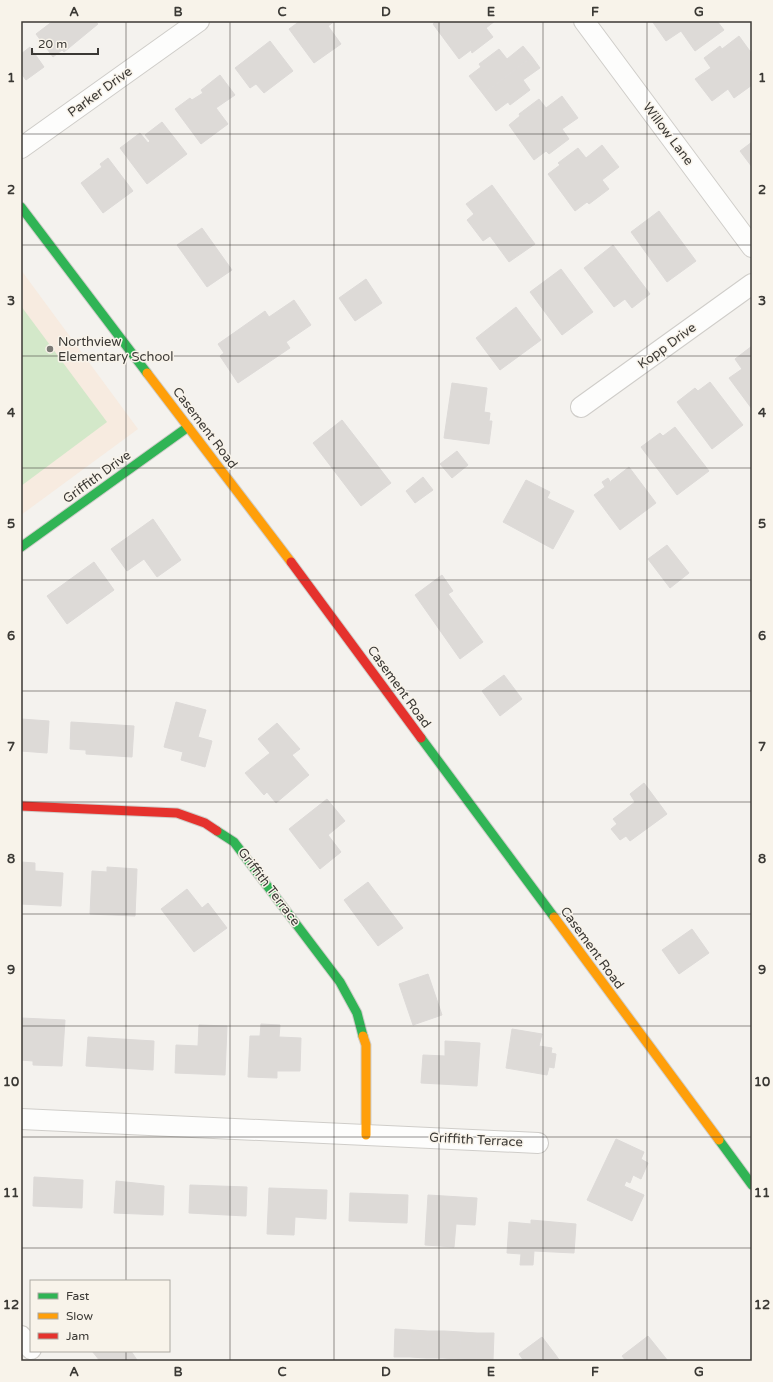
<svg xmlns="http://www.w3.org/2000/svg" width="773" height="1382" viewBox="0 0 773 1382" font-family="'Varela Round',sans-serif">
  <rect width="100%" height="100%" fill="#f4f2ee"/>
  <polygon fill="#f7ebe0" points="21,270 138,429 21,515"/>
  <polygon fill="#d3e8c9" points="21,306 107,422 21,486"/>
  <g fill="#dddad7" stroke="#dddad8">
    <polygon points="53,21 95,21 98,24 64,52 62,50 53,57 36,34"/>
    <polygon points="300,21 335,21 328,26 341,44 314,63 289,29"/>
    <polygon points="436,21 495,21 486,28 493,37 472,53 471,50 459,59 433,24"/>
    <polygon points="652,21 717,21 724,30 695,51 681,31 666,41"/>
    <polygon points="739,36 752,54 752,85 734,98 728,89 712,101 695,79 711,68 704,58 720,46 722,49"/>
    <polygon points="270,41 293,71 264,93 256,84 250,88 235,68"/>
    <polygon points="523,46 532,57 483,94 469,76 481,67 479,64 499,49 507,59"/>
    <polygon points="30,47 44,67 26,80 21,73 21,54"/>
    <polygon points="532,57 540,68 523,80 530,90 510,105 508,102 496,111 483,94"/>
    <polygon points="220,75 235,95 216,108 228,124 201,144 175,109 190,98 192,100 203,93 201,90"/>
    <polygon points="562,96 578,118 562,129 569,139 549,154 546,151 534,160 509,125 520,116 519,114 539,99 546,108"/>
    <polygon points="162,122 187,154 147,184 120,148 140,133 148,143 150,141 145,135"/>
    <polygon points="752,142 752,167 740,151"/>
    <polygon points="602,145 619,167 602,180 609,189 589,204 587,202 575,211 548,174 560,165 558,163 578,148 586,158"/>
    <polygon points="108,158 133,191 103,213 81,183 102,167 100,164"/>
    <polygon points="492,185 535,244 509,262 490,236 483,241 467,220 474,214 466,204"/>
    <polygon points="659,211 696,261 667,282 631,232"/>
    <polygon points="202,228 232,270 207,287 177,245"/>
    <polygon points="613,245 650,294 632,308 625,299 614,307 584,268"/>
    <polygon points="561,269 593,312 562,335 530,292"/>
    <polygon points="366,279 382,303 355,321 339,298"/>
    <polygon points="294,300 311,325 286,342 290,348 238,383 220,356 224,353 218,344 265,311 269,317"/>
    <polygon points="516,307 541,340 500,370 476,338"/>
    <polygon points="752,346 752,409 729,378 742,369 735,359"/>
    <polygon points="710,382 743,425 712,449 677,402 695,388 698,391"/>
    <polygon points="452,383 487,388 484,412 490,413 489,421 492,421 489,444 444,438"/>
    <polygon points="342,420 391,483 361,506 313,443"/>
    <polygon points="675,427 709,471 677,495 641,447 660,433 663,436"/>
    <polygon points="457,451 468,465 452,478 440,464"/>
    <polygon points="629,467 656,503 620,530 594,495 605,487 602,482 608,478 611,483 611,481"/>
    <polygon points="423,477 433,490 415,503 406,491"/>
    <polygon points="526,480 550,492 547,498 574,511 553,549 503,522"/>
    <polygon points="153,519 181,560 157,577 144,559 127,571 111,549"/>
    <polygon points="667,545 689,573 670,588 648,559"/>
    <polygon points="94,562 114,590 67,624 47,596"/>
    <polygon points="442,575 453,591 448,594 483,642 460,659 415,595"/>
    <polygon points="504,675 522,699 500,716 482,691"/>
    <polygon points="176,702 206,710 198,737 212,741 205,767 181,760 183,752 164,747"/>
    <polygon points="21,719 49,721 47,753 21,751"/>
    <polygon points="71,722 134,726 132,757 86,754 86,750 70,749"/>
    <polygon points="277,723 300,749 292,755 309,775 276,803 267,792 264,795 245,773 270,753 258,739"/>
    <polygon points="644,783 667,814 630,841 626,836 620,840 611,829 617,824 613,819 635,802 630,794"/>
    <polygon points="327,799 345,821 328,835 341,852 320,869 289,829"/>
    <polygon points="21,862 35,863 35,871 63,873 61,906 21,904"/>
    <polygon points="107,867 137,869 135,916 90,914 92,871 107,872"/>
    <polygon points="368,882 403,928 378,946 344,900"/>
    <polygon points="187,889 202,908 208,903 227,928 194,952 161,909"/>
    <polygon points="692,929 709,953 679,974 662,950"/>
    <polygon points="428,974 442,1015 413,1025 399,984"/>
    <polygon points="21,1018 65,1020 62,1066 33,1065 33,1061 21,1060"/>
    <polygon points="261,1024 280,1025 279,1037 301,1038 300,1071 277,1071 277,1078 248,1077 250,1036 260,1036"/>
    <polygon points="199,1025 227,1026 225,1075 175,1073 176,1045 198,1046"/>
    <polygon points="512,1029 542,1034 539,1046 552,1048 551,1053 556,1054 554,1068 549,1067 547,1075 506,1068"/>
    <polygon points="88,1037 154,1041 153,1070 86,1066"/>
    <polygon points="445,1041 480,1043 477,1086 421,1083 423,1055 445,1056"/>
    <polygon points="616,1139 644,1152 641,1159 648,1163 641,1179 633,1175 630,1183 626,1181 624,1186 644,1195 632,1221 587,1200"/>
    <polygon points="34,1177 83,1180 82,1208 33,1206"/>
    <polygon points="116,1181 164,1186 163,1215 114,1213"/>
    <polygon points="190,1185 247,1187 246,1216 189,1213"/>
    <polygon points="269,1188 327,1190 326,1219 295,1217 294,1235 267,1234"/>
    <polygon points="350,1193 408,1195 407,1223 349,1221"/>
    <polygon points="428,1195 477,1198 475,1225 456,1224 454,1247 425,1245"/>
    <polygon points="531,1220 576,1224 574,1253 534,1251 533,1265 520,1265 521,1254 507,1253 509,1222 531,1224"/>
    <polygon points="395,1329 411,1330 410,1357 394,1357"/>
    <polygon points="411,1330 428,1331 427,1358 410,1357"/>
    <polygon points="428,1331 444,1331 443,1358 427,1358"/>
    <polygon points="444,1331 461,1332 459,1359 443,1358"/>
    <polygon points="461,1332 477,1333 476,1360 459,1359"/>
    <polygon points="477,1333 494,1333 493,1360 476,1360"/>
    <polygon points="648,1336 668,1361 626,1361 622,1356"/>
    <polygon points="542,1337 555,1354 545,1361 524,1361 519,1354"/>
    <polygon points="92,1351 114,1351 100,1361"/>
    <polygon points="114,1351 131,1351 137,1360 100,1361"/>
    <polygon points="555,1354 560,1361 545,1361"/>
  </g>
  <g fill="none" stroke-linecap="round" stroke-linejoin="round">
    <defs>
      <g id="street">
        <polyline points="584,21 752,247"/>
        <polyline points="21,148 199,21"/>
        <polyline points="581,407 752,284"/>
        <polyline points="21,1119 538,1143"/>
        <polyline points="21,1336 31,1349"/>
      </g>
      <g id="fast">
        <polyline points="21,207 147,373"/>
        <polyline points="21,547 188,427"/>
        <polyline points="421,738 554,917"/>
        <polyline points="217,831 234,842 340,982 357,1013 363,1036"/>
        <polyline points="719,1140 752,1185"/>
      </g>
      <g id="slow">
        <polyline points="147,373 291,562"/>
        <polyline points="554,917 719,1140"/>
        <polyline points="363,1036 366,1045 366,1135"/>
      </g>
      <g id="jam">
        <polyline points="291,562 421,738"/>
        <polyline points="21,806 177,813 205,823 217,831"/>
      </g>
    </defs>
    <use href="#street" stroke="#cfcdc9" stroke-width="22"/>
    <use href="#fast" stroke="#cfcdc9" stroke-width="11"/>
    <use href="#slow" stroke="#cfcdc9" stroke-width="11"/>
    <use href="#jam" stroke="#cfcdc9" stroke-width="11"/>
    <use href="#street" stroke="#fdfdfc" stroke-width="20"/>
    <use href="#fast" stroke="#30b455" stroke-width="9"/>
    <use href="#slow" stroke="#ff9f0a" stroke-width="9"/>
    <use href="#jam" stroke="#e5322d" stroke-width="9"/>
  </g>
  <path fill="none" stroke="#3b3935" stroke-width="1" stroke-opacity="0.55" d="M126 21V1281M230 21V1361M334 21V1361M439 21V1361M543 21V1361M647 21V1361M21 134H752M21 245H752M21 356H752M21 468H752M21 580H752M21 691H752M21 802H752M21 914H752M21 1026H752M21 1137H752M21 1248H752M126 1351V1361"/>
  <circle fill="#7c7a76" stroke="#f8f3ea" stroke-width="1.5" cx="50" cy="349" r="4"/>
  <g text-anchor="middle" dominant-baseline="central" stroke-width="3" stroke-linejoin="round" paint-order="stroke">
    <g font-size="13" fill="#3b3935" stroke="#f8f3ea">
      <text transform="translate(100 92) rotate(-36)">Parker Drive</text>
      <text transform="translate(668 134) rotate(53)">Willow Lane</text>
      <text transform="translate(667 346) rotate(-36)">Kopp Drive</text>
      <text transform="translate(205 428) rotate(53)">Casement Road</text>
      <text transform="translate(97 477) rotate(-36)">Griffith Drive</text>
      <text transform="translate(399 687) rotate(54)">Casement Road</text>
      <text transform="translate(269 887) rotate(53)">Griffith Terrace</text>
      <text transform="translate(592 948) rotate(54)">Casement Road</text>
      <text transform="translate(476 1140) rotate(3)">Griffith Terrace</text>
    </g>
    <g font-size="13" fill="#3b3935" stroke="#f8f3ea" text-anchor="start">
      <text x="58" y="342">Northview<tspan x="58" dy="15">Elementary School</tspan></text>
    </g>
  </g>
  <rect width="773" height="1382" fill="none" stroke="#f8f3ea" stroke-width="44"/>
  <rect x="30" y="1280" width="140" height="72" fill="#f8f3ea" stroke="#aca9a2"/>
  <rect x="38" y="1293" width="20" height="6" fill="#30b455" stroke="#aca9a2"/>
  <text x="66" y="1300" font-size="12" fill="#3b3935">Fast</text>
  <rect x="38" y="1313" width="20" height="6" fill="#ff9f0a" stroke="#aca9a2"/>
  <text x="66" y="1320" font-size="12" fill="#3b3935">Slow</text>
  <rect x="38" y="1333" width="20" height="6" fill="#e5322d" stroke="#aca9a2"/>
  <text x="66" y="1340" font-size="12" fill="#3b3935">Jam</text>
  <path d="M32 48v6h66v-6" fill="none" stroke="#3b3935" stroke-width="2"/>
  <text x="38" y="48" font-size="12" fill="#3b3935" stroke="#f8f3ea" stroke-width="3" paint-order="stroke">20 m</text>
  <rect x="22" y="22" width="729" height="1338" fill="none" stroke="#3b3935" stroke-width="1.5"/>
  <g font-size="13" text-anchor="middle" font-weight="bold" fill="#3b3935">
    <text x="74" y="16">A</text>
    <text x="178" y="16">B</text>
    <text x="282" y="16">C</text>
    <text x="386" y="16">D</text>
    <text x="491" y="16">E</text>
    <text x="595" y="16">F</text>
    <text x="699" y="16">G</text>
    <text x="11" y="82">1</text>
    <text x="762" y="82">1</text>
    <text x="11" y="194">2</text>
    <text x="762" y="194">2</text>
    <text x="11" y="305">3</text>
    <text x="762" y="305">3</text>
    <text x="11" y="417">4</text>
    <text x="762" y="417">4</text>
    <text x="11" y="528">5</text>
    <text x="762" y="528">5</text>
    <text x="11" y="640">6</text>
    <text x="762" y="640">6</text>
    <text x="11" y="751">7</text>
    <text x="762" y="751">7</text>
    <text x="11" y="863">8</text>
    <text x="762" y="863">8</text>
    <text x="11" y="974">9</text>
    <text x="762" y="974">9</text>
    <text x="11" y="1086">10</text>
    <text x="762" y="1086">10</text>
    <text x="11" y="1197">11</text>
    <text x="762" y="1197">11</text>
    <text x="11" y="1309">12</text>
    <text x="762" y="1309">12</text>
    <text x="74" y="1376">A</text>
    <text x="178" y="1376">B</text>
    <text x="282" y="1376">C</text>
    <text x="386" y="1376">D</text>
    <text x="491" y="1376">E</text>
    <text x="595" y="1376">F</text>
    <text x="699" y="1376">G</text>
  </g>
</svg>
